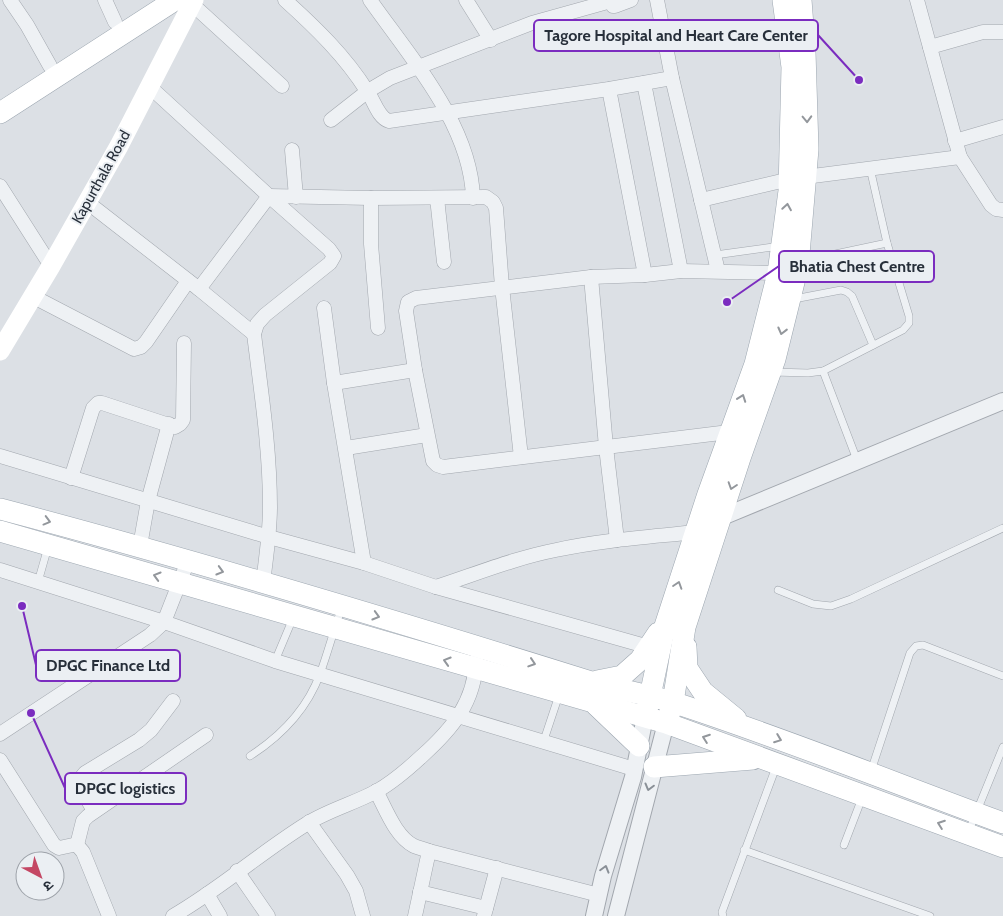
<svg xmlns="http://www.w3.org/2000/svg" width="1003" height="916" viewBox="0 0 1003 916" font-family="Cabin,'Noto Sans Devanagari',sans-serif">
  <rect width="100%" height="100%" fill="#dce0e5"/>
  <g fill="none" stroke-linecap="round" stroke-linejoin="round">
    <defs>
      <g id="service">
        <polyline points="715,255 780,246"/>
        <polyline points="802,261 887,243"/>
        <polyline points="794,299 841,290 847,292 852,296 873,345"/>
        <polyline points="823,371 857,460"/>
        <polyline points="773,372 808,373 823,371 903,330 909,323 909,316 887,243 870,168"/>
        <polyline points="38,582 48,547"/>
        <polyline points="778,590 813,604 831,606 851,599 1003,528"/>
        <polyline points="275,661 293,618"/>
        <polyline points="544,740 559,695"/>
        <path d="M250 756C281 736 307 709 320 674 328 652 334 629 342 607"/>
        <polyline points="871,771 910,653 916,646 923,645 1003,676"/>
        <polyline points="968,833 1003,747"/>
        <polyline points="844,845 862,798"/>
        <polyline points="744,850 930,916"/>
        <polyline points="723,916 722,912 776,767"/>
      </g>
      <g id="minor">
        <polyline points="10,0 27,25 50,66"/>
        <polyline points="105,0 115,22"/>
        <path d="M285 0C316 28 345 56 367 91 374 100 378 118 389 121L609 89 672 78"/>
        <path d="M370 0C410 57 471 125 473 198"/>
        <polyline points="466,0 491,40"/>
        <polyline points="657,0 672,78 718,271"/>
        <polyline points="917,0 960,157 991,205 996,209 1003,210"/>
        <polyline points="192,4 282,86"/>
        <polyline points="930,47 983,32 1003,32"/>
        <polyline points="644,83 681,271"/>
        <path d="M150 87 269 196 329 249 334 256 330 263 265 315 257 324 254 334C261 391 270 449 270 507 270 532 266 558 263 583"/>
        <polyline points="609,89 645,275"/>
        <polyline points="331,120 368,91 390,78 532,23 611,1 613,6 615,6 631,0"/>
        <polyline points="955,141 1003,127"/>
        <polyline points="292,150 296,197"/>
        <polyline points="805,177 960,157"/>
        <polyline points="0,186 51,266"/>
        <polyline points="371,198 371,244 378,328"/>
        <polyline points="437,198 444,262"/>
        <polyline points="701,200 790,179"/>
        <polyline points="87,202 199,289 254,334"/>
        <polyline points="591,277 606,447 617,540"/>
        <polyline points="199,289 269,196 371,198 486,197 493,202 496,208 502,287 521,457"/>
        <polyline points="32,296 134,349 141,347 146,342 188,281"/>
        <polyline points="324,308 334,383 364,563"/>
        <polyline points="334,383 415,370"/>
        <polyline points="729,432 443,467 437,465 433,461 415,370 406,311 408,302 416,298 591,277 645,275 681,271 778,273"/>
        <polyline points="346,448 427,435"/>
        <polyline points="0,456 269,537 364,563 436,587 649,647"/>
        <polyline points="71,478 93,408 98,403 102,403 175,427 180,424 183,420 184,343"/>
        <polyline points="140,546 148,501 169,424"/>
        <polyline points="0,570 164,622 275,661 634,769"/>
        <path d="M436 587C476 574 515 558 556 550 602 540 649 537 696 532"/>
        <polyline points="0,734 150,635 164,622 188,561"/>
        <polyline points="0,760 54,845 59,848 73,845 77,845 83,852 109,916"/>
        <path d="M376 791C386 809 395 836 414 846 419 848 424 849 429 851"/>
        <polyline points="94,811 80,786 80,779 85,773 139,740 151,730 173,701"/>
        <polyline points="309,822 347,875 356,891 363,916"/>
        <polyline points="77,845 83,821 88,816 206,735"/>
        <polyline points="237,871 268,916"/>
        <polyline points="420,892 486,908"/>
        <polyline points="207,894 220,916"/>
        <path d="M173 916C220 889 261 852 308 823 329 810 355 803 377 791 393 782 408 769 422 756 452 729 475 702 476 660"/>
        <polyline points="415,916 429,851 599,895"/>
        <polyline points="484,916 497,868"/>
      </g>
      <g id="tertiary">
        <polyline points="722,517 1003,401"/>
        <polyline points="594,916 603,876 633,777 645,717"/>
        <polyline points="616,916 666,723"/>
      </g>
      <g id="primary">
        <polyline points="0,113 175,0"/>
        <path d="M0 509C198 561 393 620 588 681 617 690 647 694 675 703 786 739 894 783 1003 823"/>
        <polyline points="0,531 666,723 1003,847"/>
        <polyline points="686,647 687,668 703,692 736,719"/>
        <polyline points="597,681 622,676 640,660 658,633"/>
        <polyline points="596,705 639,746"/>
        <polyline points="647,710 665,626 708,494 755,364 778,273 789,191 792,67 783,0"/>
        <polyline points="669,715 673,702 685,627 740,458 775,359 798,266 808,149 805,52 801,0"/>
        <polyline points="654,767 753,759"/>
      </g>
    </defs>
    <use href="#service" stroke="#a2a7ae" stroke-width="8"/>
    <use href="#minor" stroke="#a2a7ae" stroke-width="15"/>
    <use href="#tertiary" stroke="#a2a7ae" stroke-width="18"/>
    <use href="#primary" stroke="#9ca6b0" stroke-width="22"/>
    <use href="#service" stroke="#eef1f4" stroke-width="7"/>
    <use href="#minor" stroke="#eef1f4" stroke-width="14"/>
    <use href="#tertiary" stroke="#eef1f4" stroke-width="16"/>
    <polyline stroke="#fff" stroke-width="19" points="0,351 51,266 119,146 194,0"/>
    <use href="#primary" stroke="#fff" stroke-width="21"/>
  </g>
  <defs><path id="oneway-chevron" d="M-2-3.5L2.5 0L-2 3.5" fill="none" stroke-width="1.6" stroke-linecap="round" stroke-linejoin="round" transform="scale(1.25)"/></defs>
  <g stroke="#93979c">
    <use href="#oneway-chevron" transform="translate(807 119) rotate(88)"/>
    <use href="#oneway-chevron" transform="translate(787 207) rotate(-81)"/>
    <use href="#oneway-chevron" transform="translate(782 331) rotate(104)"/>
    <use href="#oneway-chevron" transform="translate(742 398) rotate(-70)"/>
    <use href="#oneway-chevron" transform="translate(732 486) rotate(108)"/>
    <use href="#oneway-chevron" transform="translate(47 521) rotate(15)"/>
    <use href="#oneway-chevron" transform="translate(220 571) rotate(16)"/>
    <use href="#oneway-chevron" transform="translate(157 576) rotate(-164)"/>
    <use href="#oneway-chevron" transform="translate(678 585) rotate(-72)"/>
    <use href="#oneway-chevron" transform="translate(376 616) rotate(16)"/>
    <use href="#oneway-chevron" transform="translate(447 661) rotate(-163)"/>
    <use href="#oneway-chevron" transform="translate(532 663) rotate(18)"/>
    <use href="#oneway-chevron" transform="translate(706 738) rotate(-160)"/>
    <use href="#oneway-chevron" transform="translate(778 739) rotate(21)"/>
    <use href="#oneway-chevron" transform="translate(941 824) rotate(-160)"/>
  </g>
  <g stroke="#8a9097">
    <use href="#oneway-chevron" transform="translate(649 787) rotate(105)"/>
    <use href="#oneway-chevron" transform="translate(605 869) rotate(-74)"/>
  </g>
  <g text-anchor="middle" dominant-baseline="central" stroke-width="4" stroke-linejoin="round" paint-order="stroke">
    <g font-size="15" fill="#272f3a" stroke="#ebeff3">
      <text transform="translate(101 177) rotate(-61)">Kapurthala Road</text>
    </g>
  </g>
  <path fill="none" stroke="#7b2cbf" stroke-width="2" d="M859 80L818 35M727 302L779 266M22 606L36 665M31 713L65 788"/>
  <g fill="#7b2cbf" stroke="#ebeff3" stroke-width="2">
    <circle cx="859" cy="80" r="5"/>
    <circle cx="727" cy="302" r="5"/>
    <circle cx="22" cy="606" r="5"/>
    <circle cx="31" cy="713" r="5"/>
  </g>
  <g fill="#ebeff3" stroke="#7b2cbf" stroke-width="2">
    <rect x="534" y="20" width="284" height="31" rx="5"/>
    <rect x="779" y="251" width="155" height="31" rx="5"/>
    <rect x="36" y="650" width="144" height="31" rx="5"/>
    <rect x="65" y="773" width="121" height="31" rx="5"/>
  </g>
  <g font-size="16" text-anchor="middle" font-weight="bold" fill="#272f3a">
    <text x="676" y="41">Tagore Hospital and Heart Care Center</text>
    <text x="857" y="272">Bhatia Chest Centre</text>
    <text x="108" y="671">DPGC Finance Ltd</text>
    <text x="125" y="794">DPGC logistics</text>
  </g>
  <g transform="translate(40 876) rotate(139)"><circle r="24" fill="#ebeff3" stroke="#9da2a9"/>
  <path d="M0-4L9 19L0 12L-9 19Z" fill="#c44764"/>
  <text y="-8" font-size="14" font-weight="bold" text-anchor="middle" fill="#272f3a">उ</text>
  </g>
</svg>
